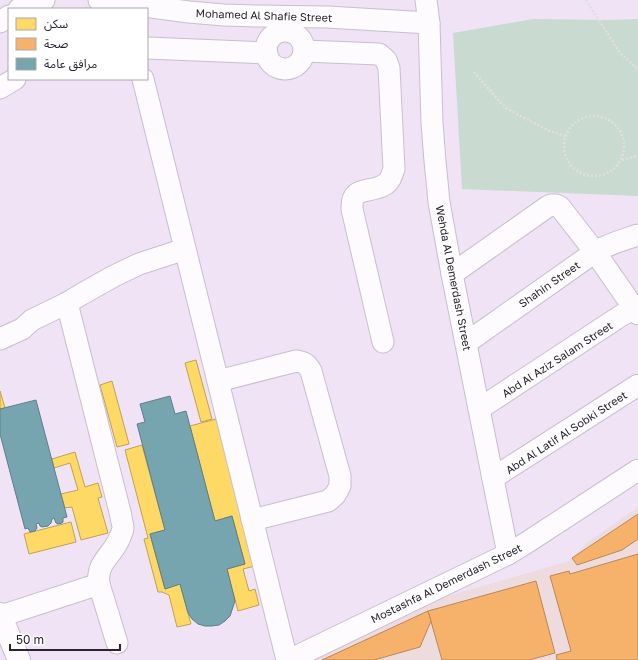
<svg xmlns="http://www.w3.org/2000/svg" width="638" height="660" viewBox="0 0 638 660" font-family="'Golos Text','Noto Sans Arabic',sans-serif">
  <rect width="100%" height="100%" fill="#efe3f5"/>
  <polygon fill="#eedbde" points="638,507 638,660 300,660 438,599 569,561 588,542"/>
  <polygon fill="#c9dad1" points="533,19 609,20 638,19 638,196 462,189 453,33"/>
  <g fill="#ffd966" stroke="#bfa256">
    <polygon points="196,360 212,419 201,422 185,363"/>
    <polygon points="112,381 129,444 117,447 100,385"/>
    <polygon points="0,391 5,408 0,409"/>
    <polygon points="216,419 255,566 243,569 249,591 255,589 259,605 238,611 227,569 245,564 232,516 215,521 190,426"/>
    <polygon points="142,445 165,530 150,534 165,589 180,584 191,624 177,627 169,595 162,592 158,592 144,539 148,538 125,450"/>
    <polygon points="75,452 85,487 98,483 102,497 98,498 108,533 81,540 72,507 65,508 61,494 78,490 70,463 54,468 52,459"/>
    <polygon points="71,522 76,542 29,554 24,534"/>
  </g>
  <g fill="#f6b26b" stroke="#b98759">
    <polygon points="638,514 638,539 622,550 577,565 572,558"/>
    <polygon points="638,554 638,660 557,660 556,655 571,651 550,576 569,571 570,574"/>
    <polygon points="536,581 555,653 529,660 442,660 428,611"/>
    <polygon points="428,611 431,621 420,647 374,660 322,660"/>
  </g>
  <g fill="#76a5af" stroke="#607e89">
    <polygon points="170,396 175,414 186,411 215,521 232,516 245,564 227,569 235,601 230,616 225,621 219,625 212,626 205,626 198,624 192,619 188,613 180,584 165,589 150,534 165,530 137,424 145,422 140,404"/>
    <polygon points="36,400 67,517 63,518 63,522 62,523 58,524 56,523 54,518 52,519 51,523 48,526 42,527 40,526 39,523 36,524 37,528 35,531 30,532 28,528 25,529 0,434 0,409"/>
  </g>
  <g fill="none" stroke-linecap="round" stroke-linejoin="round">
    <defs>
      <g id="minor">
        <polyline points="99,0 189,12 224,15 258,16 327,17 429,23"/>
        <polyline points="426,0 429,23 432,123 435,161 439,202 452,274 508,554"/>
        <polyline points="19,9 44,0"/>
        <polyline points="0,22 9,16"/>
        <circle cx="285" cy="50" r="19"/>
        <polyline points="147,48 267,53"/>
        <path d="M304 51 379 54 386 60 389 68 394 169C392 175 390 182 384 185 369 194 351 185 352 209L383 342"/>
        <polyline points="143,79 287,660"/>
        <polyline points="0,88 15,79"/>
        <polyline points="452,274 547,207 551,205 556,205 560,207 595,252 638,314"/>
        <path d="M67 303 121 516C121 520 123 524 123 528 123 531 121 534 120 537 113 556 96 561 99 584L117 643"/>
        <polyline points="0,339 22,329 32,320 67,303 82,294 114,276 139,264 185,249"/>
        <path d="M466 343 595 252C608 244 623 240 638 235"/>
        <path d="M218 381 296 361C304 362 307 364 311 371L340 476V486L335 495 328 501 252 520"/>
        <polyline points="479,409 622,315 638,307"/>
        <polyline points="493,478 638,385"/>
        <polyline points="1,616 99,584"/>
        <polyline points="289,660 508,554 523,545 638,470"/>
      </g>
      <polyline id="major" points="0,614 19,660"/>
    </defs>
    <use href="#minor" stroke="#c8bfcc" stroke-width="23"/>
    <use href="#major" stroke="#c8bfcc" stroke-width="24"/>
    <g stroke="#e1dee3" stroke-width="2.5" stroke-dasharray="2 2" stroke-linecap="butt">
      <polyline points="586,0 620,53 638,69"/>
      <polyline points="474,72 500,102 506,108 547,130 566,136"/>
      <circle cx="594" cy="146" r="30"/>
      <polyline points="622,160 638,156"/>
    </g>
    <use href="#minor" stroke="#fdfbfe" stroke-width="21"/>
    <use href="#major" stroke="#fdfbfe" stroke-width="22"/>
  </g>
  <g text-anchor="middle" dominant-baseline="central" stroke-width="4" stroke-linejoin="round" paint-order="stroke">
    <g font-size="11" fill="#2b232f" stroke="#fff">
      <text transform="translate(264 15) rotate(2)">Mohamed Al Shafie Street</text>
      <text transform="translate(454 278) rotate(79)">Wehda Al Demerdash Street</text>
      <text transform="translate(549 284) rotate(-35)">Shahin Street</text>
      <text transform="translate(557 359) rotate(-33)">Abd Al Aziz Salam Street</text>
      <text transform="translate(566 432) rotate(-33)">Abd Al Latif Al Sobki Street</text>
      <text transform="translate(446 583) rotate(-26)">Mostashfa Al Demerdash Street</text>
    </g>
  </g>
  <rect x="8" y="8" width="140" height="72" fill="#ffffff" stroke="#aaa7ac"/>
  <rect x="16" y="18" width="20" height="12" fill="#ffd966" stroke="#aaa7ac"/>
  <text x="44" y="28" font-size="12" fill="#2b232f">سكن</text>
  <rect x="16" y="38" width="20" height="12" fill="#f6b26b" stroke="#aaa7ac"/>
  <text x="44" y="48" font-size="12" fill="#2b232f">صحة</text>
  <rect x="16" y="58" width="20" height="12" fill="#76a5af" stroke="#aaa7ac"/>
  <text x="44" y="68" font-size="12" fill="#2b232f">مرافق عامة</text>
  <path d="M10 644v6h110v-6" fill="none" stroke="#2b232f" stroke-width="2"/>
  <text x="16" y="644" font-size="12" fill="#2b232f" stroke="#ffffff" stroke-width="3" paint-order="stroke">50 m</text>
</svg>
